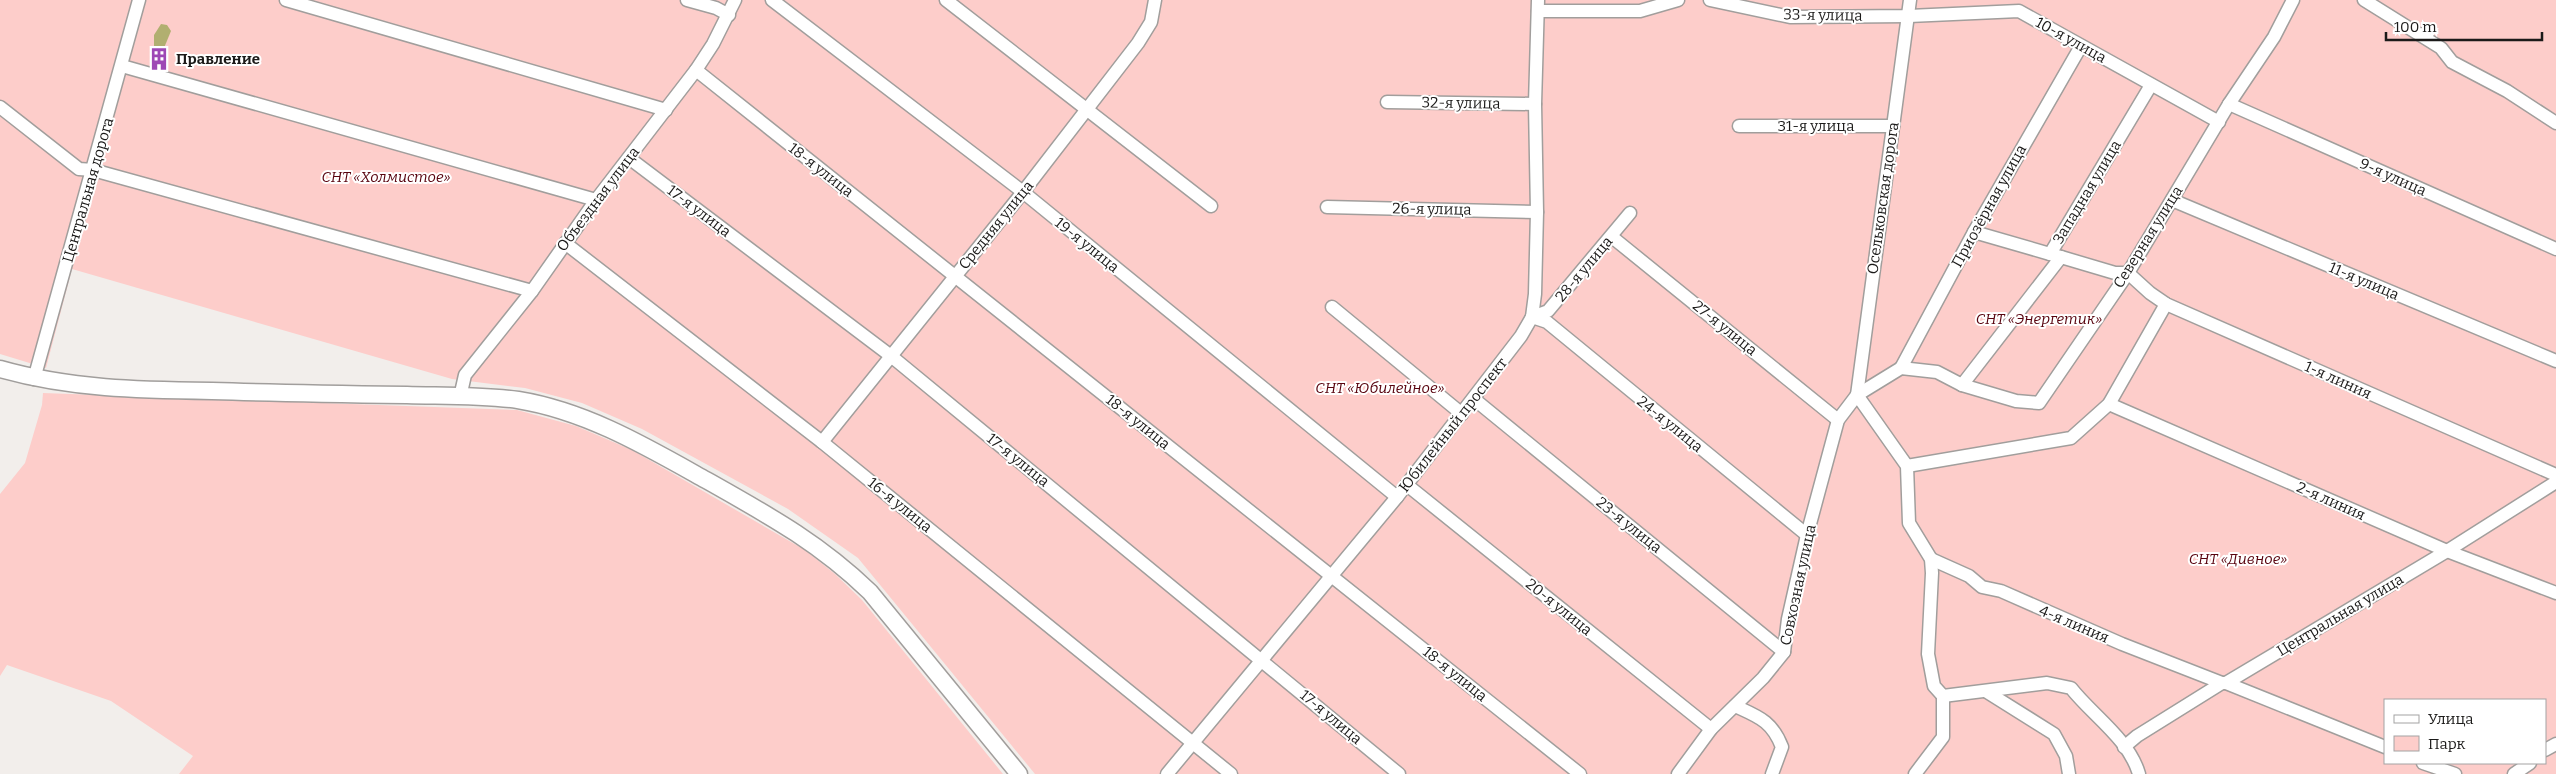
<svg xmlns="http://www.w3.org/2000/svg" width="2556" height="774" viewBox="0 0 2556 774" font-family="Bitter,serif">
  <rect width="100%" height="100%" fill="#f2eeeb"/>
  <g fill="#fdcdca" fill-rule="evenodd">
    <path d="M0 0H2556V471L2167 309 2556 473V774H1035L858 558 788 509 642 429 582 403 525 388 452 379 72 269 46 368 0 354ZM2385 700H2545V763H2385Z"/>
    <polygon points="43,393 517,410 576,426 632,450 805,550 835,574 862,600 1003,774 179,774 193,756 111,701 7,665 0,676 0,494 25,463 42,405"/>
  </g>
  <polygon fill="#b1af70" points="161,24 167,25 171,31 164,48 159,49 154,46 154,35"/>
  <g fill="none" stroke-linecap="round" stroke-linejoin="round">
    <defs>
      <g id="minor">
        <polyline points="286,0 666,110"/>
        <polyline points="687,0 716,8 729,15"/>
        <polyline points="772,0 1023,192 1397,497"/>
        <polyline points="946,0 1211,206"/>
        <polyline points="1710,0 1790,17 1909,16 2019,11 2219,122"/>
        <polyline points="2364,0 2441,48 2452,62 2507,91 2556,123"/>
        <polyline points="1538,11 1640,11 1678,0"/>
        <polyline points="122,66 596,200"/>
        <polyline points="696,70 1580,774"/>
        <polyline points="1387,102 1535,104"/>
        <polyline points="2229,104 2556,249"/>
        <polyline points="0,107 79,169 93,170 532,291"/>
        <polyline points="1739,126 1893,126"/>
        <polyline points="629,158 891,356 1399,774"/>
        <polyline points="2172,200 2556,361"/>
        <polyline points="1327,207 1537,212"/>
        <polyline points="1974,232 2050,254"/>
        <polyline points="1612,237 1838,420"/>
        <polyline points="565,243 822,442 1231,774"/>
        <polyline points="2061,257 2115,273 2128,273 2150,293 2166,304 2556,475"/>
        <polyline points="1332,307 1462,414"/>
        <polyline points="1532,317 1547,322 1807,535"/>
        <polyline points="1532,317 1548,311 1630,213"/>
        <polyline points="1901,368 1974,232 2081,46"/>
        <polyline points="34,379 139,0"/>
        <polyline points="1962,385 2061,257 2050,254 2151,85"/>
        <path d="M1857 395 1907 466 1909 523 1931 559 1932 573 1928 654 1934 686 1943 696 2047 683 2071 688C2092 715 2129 739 2139 774"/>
        <polyline points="1857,395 1910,0"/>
        <polyline points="460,397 465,375 532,291 596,200 696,70 713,44 735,0"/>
        <polyline points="1474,399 1784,652"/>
        <polyline points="2109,404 2447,551 2556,593"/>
        <polyline points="822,442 1023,192 1138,43 1151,22 1155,0"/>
        <polyline points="1907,466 2071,438 2109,404 2166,304"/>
        <polyline points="1407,485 1711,729"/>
        <polyline points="1931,559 1969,576 1982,587 2001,591 2122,644 2222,683"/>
        <polyline points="2226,683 2385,747"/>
        <polyline points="1987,692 2054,734 2066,756 2069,774"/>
        <path d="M1735 706C1759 717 1772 721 1782 747L1772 774"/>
        <polyline points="2124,747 2137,736 2222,683 2226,683 2447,551 2556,482"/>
        <polyline points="2545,750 2556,744"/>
        <polyline points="2423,763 2455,774"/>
        <polyline points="1167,774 1397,497 1521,336 1532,317 1535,294 1537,212 1535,104 1538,0"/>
        <polyline points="1678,774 1711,729 1763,678 1784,652 1788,619 1807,535 1838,420 1857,395 1901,368 1937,372 1962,385 2016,401 2039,403 2128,273 2229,104 2274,37 2293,0"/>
        <polyline points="1915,774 1943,737 1943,696"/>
        <polyline points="2514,774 2530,763"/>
      </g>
      <path id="major" d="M0 369C70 389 140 390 212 391 277 393 342 394 407 395 443 396 482 395 518 400 586 411 647 447 706 480 768 515 818 542 870 592L1019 774"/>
    </defs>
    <use href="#minor" stroke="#a19e9c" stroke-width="15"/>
    <use href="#major" stroke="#a19e9c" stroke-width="19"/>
    <use href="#minor" stroke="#fff" stroke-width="12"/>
    <use href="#major" stroke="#fff" stroke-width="16"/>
  </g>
  <defs>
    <symbol id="building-bare" viewBox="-9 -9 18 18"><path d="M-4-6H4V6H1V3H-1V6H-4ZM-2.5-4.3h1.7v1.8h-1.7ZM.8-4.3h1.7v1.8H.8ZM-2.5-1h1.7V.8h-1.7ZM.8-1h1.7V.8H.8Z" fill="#9e48b5" stroke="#fff" stroke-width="2.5" paint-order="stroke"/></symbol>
  </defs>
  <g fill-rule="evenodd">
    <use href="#building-bare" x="143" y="43" width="32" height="32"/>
  </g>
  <g text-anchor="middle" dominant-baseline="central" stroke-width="4" stroke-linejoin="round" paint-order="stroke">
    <g font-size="15" fill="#1b1a19" stroke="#fff">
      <text transform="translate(1823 15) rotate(1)">33-я улица</text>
      <text transform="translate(2071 40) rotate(29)">10-я улица</text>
      <text transform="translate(1461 103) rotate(1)">32-я улица</text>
      <text x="1816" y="126">31-я улица</text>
      <text transform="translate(821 170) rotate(38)">18-я улица</text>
      <text transform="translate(2393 177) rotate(24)">9-я улица</text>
      <text transform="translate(88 190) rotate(-74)">Центральная дорога</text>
      <text transform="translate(2087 192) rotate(-59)">Западная улица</text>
      <text transform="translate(1883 198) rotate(-82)">Осельковская дорога</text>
      <text transform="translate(598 199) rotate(-53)">Объездная улица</text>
      <text transform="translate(1989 206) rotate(-61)">Приозёрная улица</text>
      <text transform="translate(1432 209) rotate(1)">26-я улица</text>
      <text transform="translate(699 211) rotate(37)">17-я улица</text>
      <text transform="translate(996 225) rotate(-51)">Средняя улица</text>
      <text transform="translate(2148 237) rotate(-58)">Северная улица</text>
      <text transform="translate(1087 245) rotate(39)">19-я улица</text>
      <text transform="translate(1584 269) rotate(-50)">28-я улица</text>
      <text transform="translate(2364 281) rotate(23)">11-я улица</text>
      <text transform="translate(1725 328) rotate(39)">27-я улица</text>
      <text transform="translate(2338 380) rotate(24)">1-я линия</text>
      <text transform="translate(1138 422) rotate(39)">18-я улица</text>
      <text transform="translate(1670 424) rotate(39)">24-я улица</text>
      <text transform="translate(1453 425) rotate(-52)">Юбилейный проспект</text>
      <text transform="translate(1018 460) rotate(39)">17-я улица</text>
      <text transform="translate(2331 501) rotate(24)">2-я линия</text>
      <text transform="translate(900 505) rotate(39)">16-я улица</text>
      <text transform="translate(1629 525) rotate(39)">23-я улица</text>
      <text transform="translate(1798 585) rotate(-78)">Совхозная улица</text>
      <text transform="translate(1559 607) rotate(39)">20-я улица</text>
      <text transform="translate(2340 615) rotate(-31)">Центральная улица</text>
      <text transform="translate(2074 624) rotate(23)">4-я линия</text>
      <text transform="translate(1455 674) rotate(39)">18-я улица</text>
      <text transform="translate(1331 717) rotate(40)">17-я улица</text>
    </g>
    <g font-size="15" font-weight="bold" fill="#1b1a19" stroke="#fff" text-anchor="start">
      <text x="176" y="59">Правление</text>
    </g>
    <g font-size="15" font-style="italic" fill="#58030e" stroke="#fff">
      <text x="386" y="177">СНТ «Холмистое»</text>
      <text x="2039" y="319">СНТ «Энергетик»</text>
      <text x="1380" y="388">СНТ «Юбилейное»</text>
      <text x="2238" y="559">СНТ «Дивное»</text>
    </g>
  </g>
  <rect x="2384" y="699" width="162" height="65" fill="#ffffff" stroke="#a4a3a3"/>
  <rect x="2394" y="715" width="25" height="8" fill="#ffffff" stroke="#a4a3a3"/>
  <text x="2428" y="724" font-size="15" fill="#1b1a19">Улица</text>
  <rect x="2394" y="736" width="25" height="15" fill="#fdcdca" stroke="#a4a3a3"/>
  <text x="2428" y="749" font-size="15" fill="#1b1a19">Парк</text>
  <path d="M2386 32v8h156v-8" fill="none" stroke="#1b1a19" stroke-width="2.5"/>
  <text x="2394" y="32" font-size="15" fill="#1b1a19" stroke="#ffffff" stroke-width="4" paint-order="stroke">100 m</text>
</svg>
